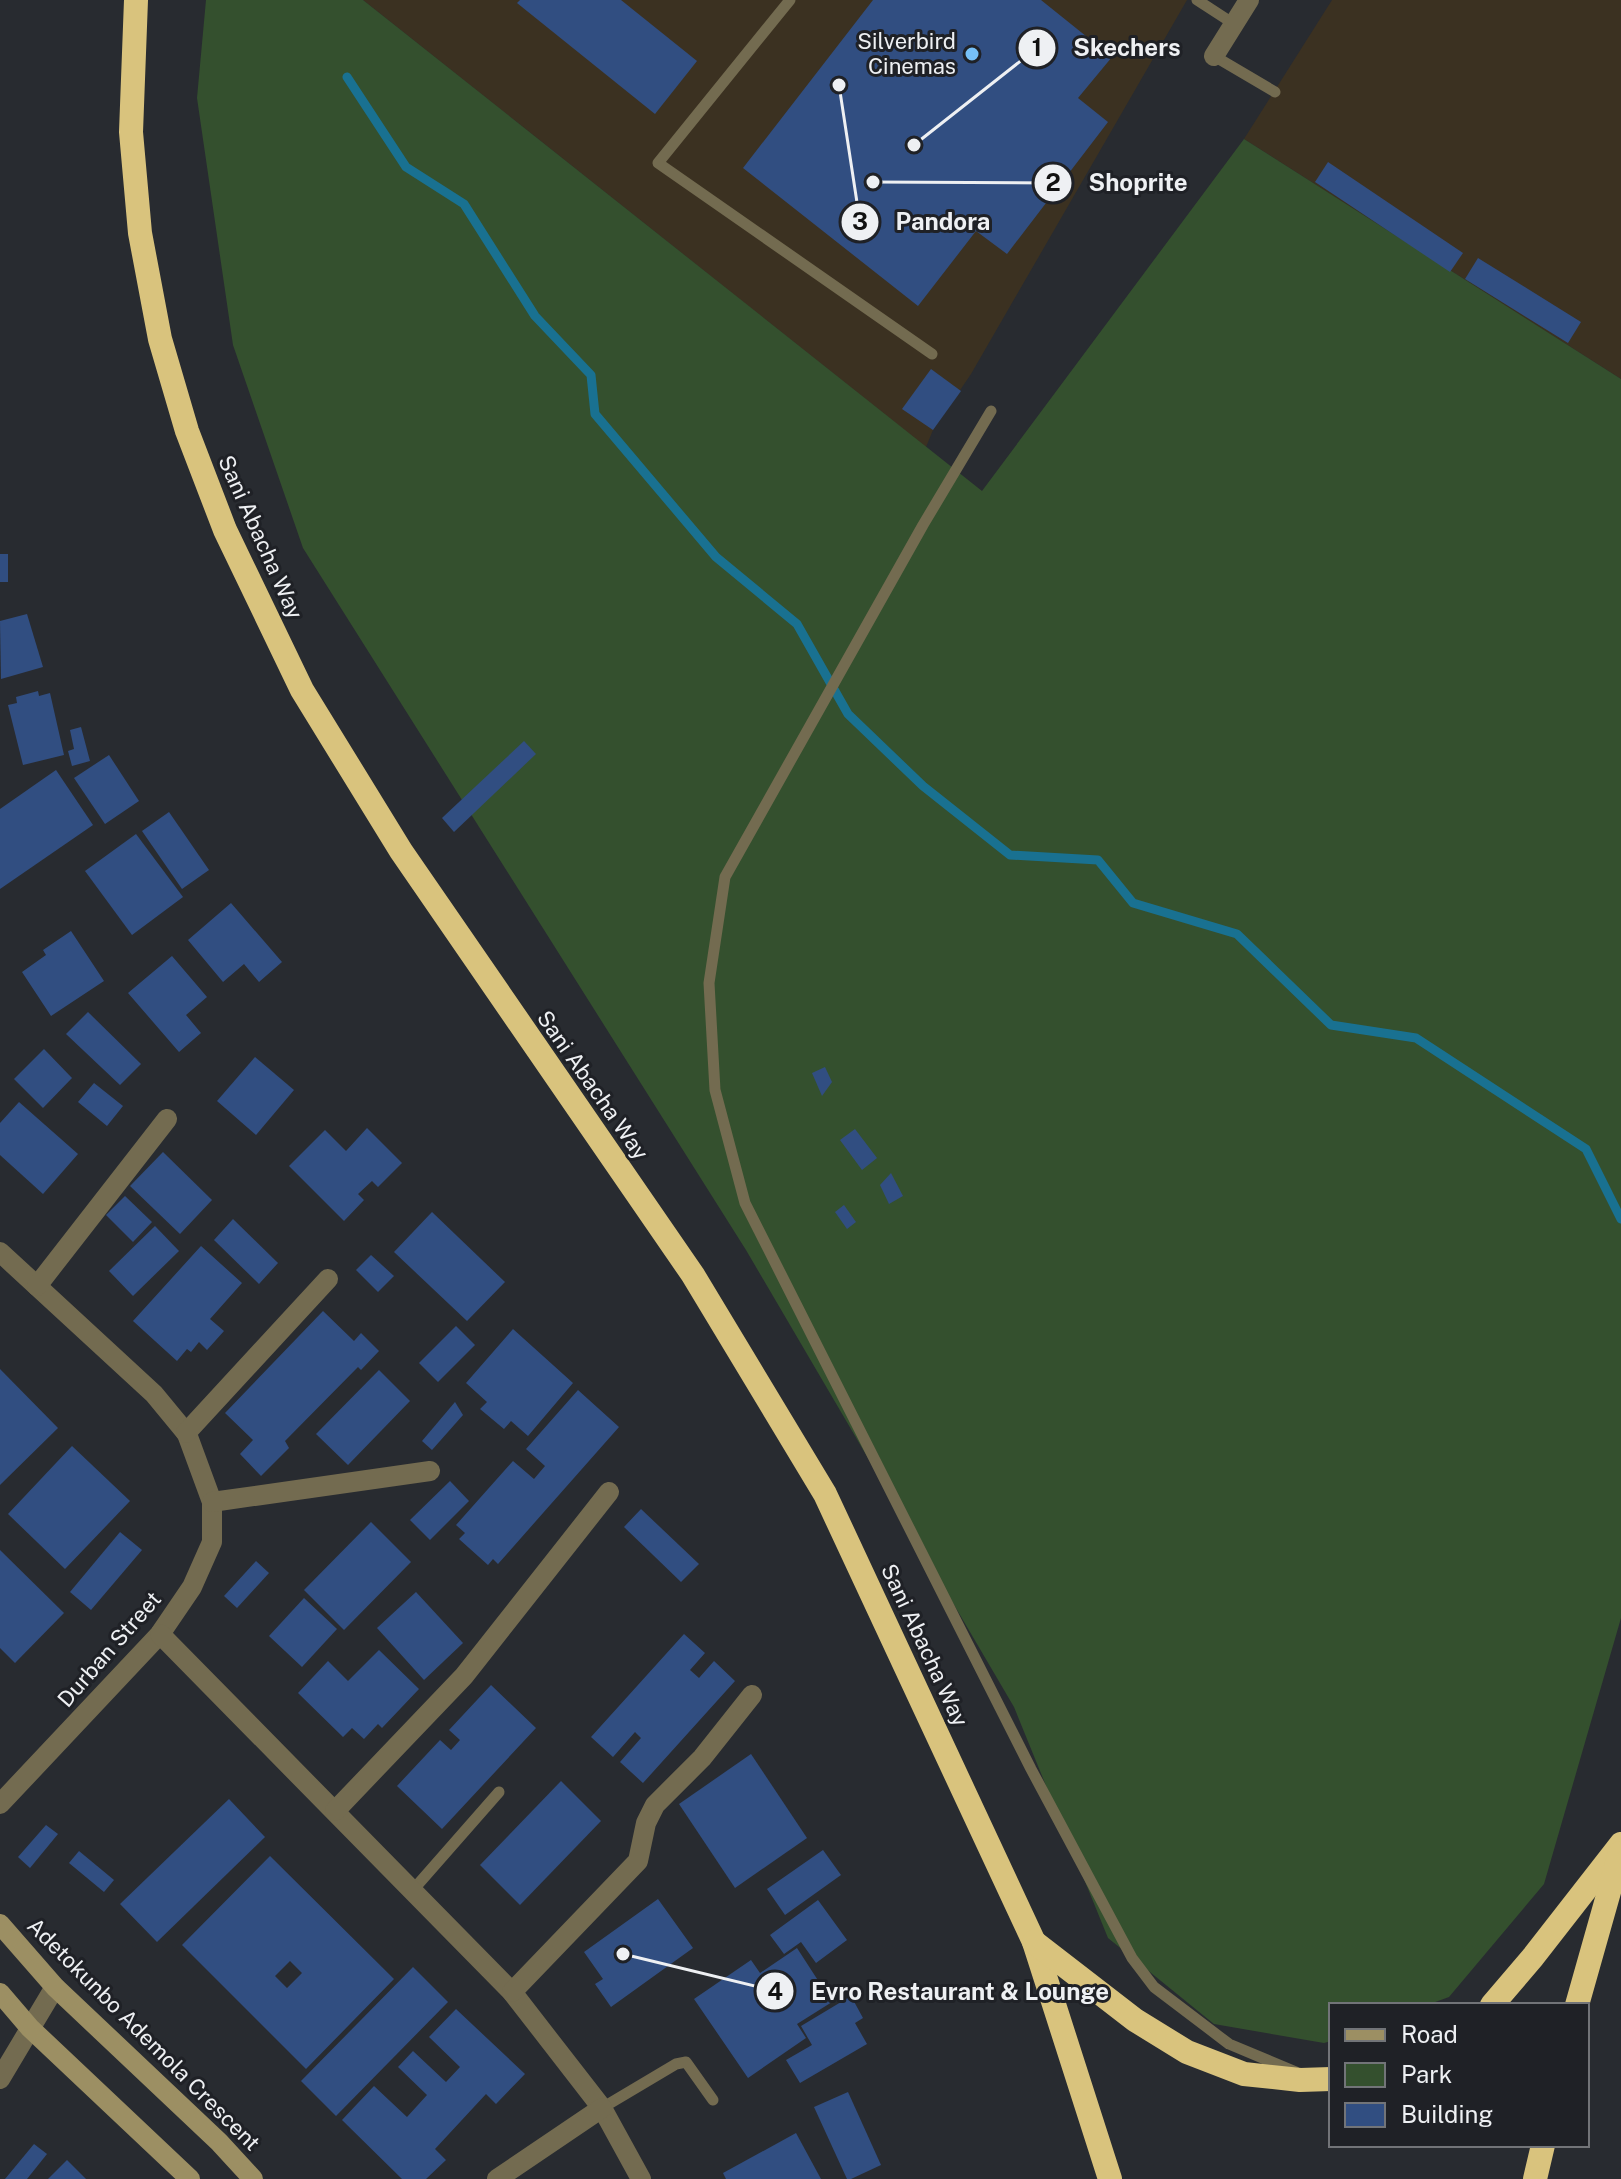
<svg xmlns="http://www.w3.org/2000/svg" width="1621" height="2179" viewBox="0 0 1621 2179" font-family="'Public Sans',sans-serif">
  <rect width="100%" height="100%" fill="#282b30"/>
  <g fill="#3b3121">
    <polygon points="363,0 1187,0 971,374 933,430 926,447"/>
    <polygon points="1332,0 1621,0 1621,379 1244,139"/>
  </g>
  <polygon fill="#34502e" points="206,0 363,0 982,491 1244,139 1621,379 1621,1618 1544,1884 1449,1997 1427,2005 1331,2005 1331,2041 1324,2043 1214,2024 1108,1938 1014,1707 746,1250 303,548 233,345 197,98"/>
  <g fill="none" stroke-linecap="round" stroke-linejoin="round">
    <polyline stroke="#197191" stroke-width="9" points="347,77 406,167 464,204 535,316 591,375 595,414 716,557 797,624 848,714 923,786 1010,855 1098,860 1133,903 1237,934 1331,1025 1416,1038 1586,1149 1621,1219"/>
  </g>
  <g fill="#314e81" fill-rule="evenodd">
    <polygon points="520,0 621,0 697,61 655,114 517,3"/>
    <polygon points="873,0 1041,0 1112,57 1078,98 1108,122 1007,254 976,231 918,306 743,168"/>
    <polygon points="1328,162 1463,253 1450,272 1315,182"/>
    <polygon points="1478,258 1581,322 1568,343 1465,279"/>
    <polygon points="931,369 961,391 933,430 902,409"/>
    <rect x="0" y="554" width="8" height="28"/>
    <polygon points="27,614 43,667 1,679 0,621"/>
    <polygon points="38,691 39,696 50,693 64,755 23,765 8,705 17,703 16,697"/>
    <polygon points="81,727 90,761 72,766 68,751 74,749 70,730"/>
    <polygon points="524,741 536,754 454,832 442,818"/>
    <polygon points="109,755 139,801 105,824 74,778"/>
    <polygon points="56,770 93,825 0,889 0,809"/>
    <polygon points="169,812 209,870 182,889 142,831"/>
    <polygon points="136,834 183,897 132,935 85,871"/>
    <polygon points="231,903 282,962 259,982 244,964 223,982 188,940"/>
    <polygon points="71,931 104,981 51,1016 22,972 46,955 43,950"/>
    <polygon points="172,956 207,997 186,1015 201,1033 179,1052 128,993"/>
    <polygon points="88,1012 141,1064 120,1085 66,1034"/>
    <polygon points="44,1049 72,1078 43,1108 14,1079"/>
    <polygon points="255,1057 294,1090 256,1135 217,1101"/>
    <polygon points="825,1067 832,1082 822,1096 812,1073"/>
    <polygon points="94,1083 123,1106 107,1126 78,1102"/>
    <polygon points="19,1102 78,1154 43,1194 0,1155 0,1123"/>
    <polygon points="367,1128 402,1163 378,1187 372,1181 358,1194 364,1200 344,1221 289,1166 325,1130 346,1151"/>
    <polygon points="855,1129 877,1158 862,1170 840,1140"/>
    <polygon points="163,1152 212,1200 180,1234 130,1186"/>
    <polygon points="891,1173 903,1196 889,1204 880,1185"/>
    <polygon points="125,1196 152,1222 133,1242 106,1215"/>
    <polygon points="844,1205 856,1222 847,1229 835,1212"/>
    <polygon points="432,1212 505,1282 467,1321 394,1252"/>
    <polygon points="233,1219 278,1263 259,1284 214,1240"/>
    <polygon points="155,1226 179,1251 133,1296 109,1271"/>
    <polygon points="201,1246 242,1283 210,1319 224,1331 207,1350 199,1342 191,1352 187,1349 177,1361 133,1321"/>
    <polygon points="371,1255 394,1276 378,1292 356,1270"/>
    <polygon points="323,1311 354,1341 361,1333 379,1351 361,1370 358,1367 285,1441 289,1448 261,1476 240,1454 253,1440 225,1413"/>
    <polygon points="456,1326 475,1345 438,1382 419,1363"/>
    <polygon points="513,1329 573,1383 528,1436 511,1421 504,1429 480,1409 487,1402 466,1383"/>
    <polygon points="0,1369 58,1428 0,1485"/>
    <polygon points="379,1370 410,1401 348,1465 316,1434"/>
    <polygon points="578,1390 619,1427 498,1564 493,1559 488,1565 459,1539 465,1533 456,1525 513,1461 534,1479 545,1466 526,1449"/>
    <polygon points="455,1402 463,1415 432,1450 422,1441"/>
    <polygon points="72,1446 130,1501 65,1569 8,1514"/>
    <polygon points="450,1481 469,1501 430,1540 410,1520"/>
    <polygon points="641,1509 699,1564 681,1582 624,1527"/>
    <polygon points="371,1522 411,1562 344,1630 304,1590"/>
    <polygon points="120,1532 142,1550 91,1610 70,1592"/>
    <polygon points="0,1550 64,1613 15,1663 0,1648"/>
    <polygon points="256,1561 269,1573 237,1608 224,1596"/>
    <polygon points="416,1592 463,1643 424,1680 377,1628"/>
    <polygon points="304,1598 337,1629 302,1667 269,1636"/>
    <polygon points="684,1634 705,1653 690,1670 699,1678 714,1661 735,1681 643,1783 620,1762 641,1738 635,1732 613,1757 591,1737"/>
    <polygon points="379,1650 419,1689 382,1728 378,1724 364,1739 352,1728 343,1737 298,1693 328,1661 348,1681"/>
    <polygon points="491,1685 536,1728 442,1829 397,1786 440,1740 451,1750 460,1740 449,1730"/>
    <polygon points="751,1754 807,1838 735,1888 679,1804"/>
    <polygon points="561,1781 601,1821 520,1905 480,1865"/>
    <polygon points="229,1799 265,1837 157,1942 120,1904"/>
    <polygon points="46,1825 58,1834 30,1868 18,1857"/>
    <polygon points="823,1850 841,1875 785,1915 767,1889"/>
    <polygon points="79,1851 114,1880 104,1892 69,1863"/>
    <path d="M270 1856 394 1979 306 2069 182 1945ZM290 1961 302 1973 287 1988 275 1976Z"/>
    <polygon points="658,1899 693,1948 611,2007 595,1984 603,1979 584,1952"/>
    <polygon points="818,1900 847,1940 816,1963 801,1942 784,1954 770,1935"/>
    <polygon points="797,1948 832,2002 797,2024 806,2038 748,2078 694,1999 751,1960 760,1973"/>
    <polygon points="413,1967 448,2002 336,2116 301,2081"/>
    <polygon points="851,1996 863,2018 855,2023 867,2044 800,2083 786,2060 812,2045 801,2026"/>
    <polygon points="456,2009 525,2074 496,2104 486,2094 435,2149 446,2160 426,2179 402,2179 342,2120 374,2086 407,2117 427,2095 398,2067 413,2051 446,2082 460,2067 429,2037"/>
    <polygon points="848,2092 881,2165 851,2179 847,2179 814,2107"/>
    <polygon points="796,2133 821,2179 726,2179 723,2173"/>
    <polygon points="34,2144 47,2154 27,2179 5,2179"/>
    <polygon points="67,2160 86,2179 48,2179"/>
  </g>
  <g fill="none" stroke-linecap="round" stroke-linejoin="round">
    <g stroke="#736b50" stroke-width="11">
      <polyline points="790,0 658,163 932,354"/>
      <polyline points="1197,0 1234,24"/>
      <polyline points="1214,56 1275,92"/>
      <polyline points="991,411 923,525 725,877 709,983 715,1090 745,1203 1031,1769 1132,1958 1154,1987 1229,2044 1296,2072"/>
      <polyline points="413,1890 499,1792"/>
      <polyline points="602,2108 676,2064 686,2062 713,2100"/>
    </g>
    <g stroke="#736b50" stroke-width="20">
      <polyline points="1214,56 1249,0"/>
      <polyline points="0,1252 154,1394 187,1434 212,1502 212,1542 192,1587 160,1634 0,1804"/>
      <polyline points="37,1286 167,1119"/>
      <polyline points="186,1433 328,1279"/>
      <polyline points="212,1502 430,1471"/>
      <polyline points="160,1634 512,1992 602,2108 641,2179"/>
      <polyline points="335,1811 464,1676 609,1492"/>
      <polyline points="512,1992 638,1861 646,1823 655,1805 702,1758 752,1695"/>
      <polyline points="0,2079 55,1987"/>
      <polyline points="497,2179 602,2108"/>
    </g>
    <g stroke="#9c8f63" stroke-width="20">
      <polyline points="0,1924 55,1987 219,2142 253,2179"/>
      <polyline points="0,1993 30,2028 190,2179"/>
    </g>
    <g stroke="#d9c37d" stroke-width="24">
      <polyline points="136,0 131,132 140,233 160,339 187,431 225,530 302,690 401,851 693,1275 825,1494 1034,1942 1110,2179"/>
      <polyline points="1034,1942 1135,2020 1187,2052 1244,2074 1300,2080 1331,2079"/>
      <polyline points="1492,2005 1533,1957 1621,1844"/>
      <polyline points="1577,2005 1620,1853"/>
      <polyline points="1535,2179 1543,2145"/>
    </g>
  </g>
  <circle fill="#76c0f7" stroke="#1f2126" stroke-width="3" cx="972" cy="54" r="8"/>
  <g text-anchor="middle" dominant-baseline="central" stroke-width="6" stroke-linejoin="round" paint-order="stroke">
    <g font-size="22" fill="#eef0f3" stroke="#1f2126" text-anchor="end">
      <text x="956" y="41">Silverbird<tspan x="956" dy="25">Cinemas</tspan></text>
    </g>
    <g font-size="22" fill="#eef0f3" stroke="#1f2126">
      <text transform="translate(261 537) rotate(66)">Sani Abacha Way</text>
      <text transform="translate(593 1085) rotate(55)">Sani Abacha Way</text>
      <text transform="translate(925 1645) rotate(65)">Sani Abacha Way</text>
      <text transform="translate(109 1649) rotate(-49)">Durban Street</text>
      <text transform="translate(144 2034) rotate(45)">Adetokunbo Ademola Crescent</text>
    </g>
  </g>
  <path fill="none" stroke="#eef0f3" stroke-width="3" d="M914 145L1037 48M873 182L1053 183M839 85L860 222M623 1954L775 1991"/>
  <g fill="#eef0f3" stroke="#1f2126" stroke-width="3">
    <circle cx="914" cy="145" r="8"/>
    <circle cx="873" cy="182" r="8"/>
    <circle cx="839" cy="85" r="8"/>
    <circle cx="623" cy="1954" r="8"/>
    <circle cx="1037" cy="48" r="20"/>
    <circle cx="1053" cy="183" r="20"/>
    <circle cx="860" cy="222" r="20"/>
    <circle cx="775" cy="1991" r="20"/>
  </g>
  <g font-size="24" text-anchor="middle" font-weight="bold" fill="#111">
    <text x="1037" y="56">1</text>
    <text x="1053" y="191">2</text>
    <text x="860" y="230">3</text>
    <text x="775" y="2000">4</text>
  </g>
  <g font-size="24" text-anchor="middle" font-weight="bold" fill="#eef0f3" stroke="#1f2126" stroke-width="6" stroke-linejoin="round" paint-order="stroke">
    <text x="1127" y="56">Skechers</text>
    <text x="1138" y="191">Shoprite</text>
    <text x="943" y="230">Pandora</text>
    <text x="960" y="2000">Evro Restaurant &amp; Lounge</text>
  </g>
  <rect x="1329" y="2003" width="260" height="144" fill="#1f2126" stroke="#727478" stroke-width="2"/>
  <rect x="1345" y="2029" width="40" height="12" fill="#9c8f63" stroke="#727478" stroke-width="2"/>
  <text x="1401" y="2043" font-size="24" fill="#eef0f3">Road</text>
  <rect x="1345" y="2063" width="40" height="24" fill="#34502e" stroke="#727478" stroke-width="2"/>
  <text x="1401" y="2083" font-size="24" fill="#eef0f3">Park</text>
  <rect x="1345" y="2103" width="40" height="24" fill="#314e81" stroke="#727478" stroke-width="2"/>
  <text x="1401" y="2123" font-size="24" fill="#eef0f3">Building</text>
</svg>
